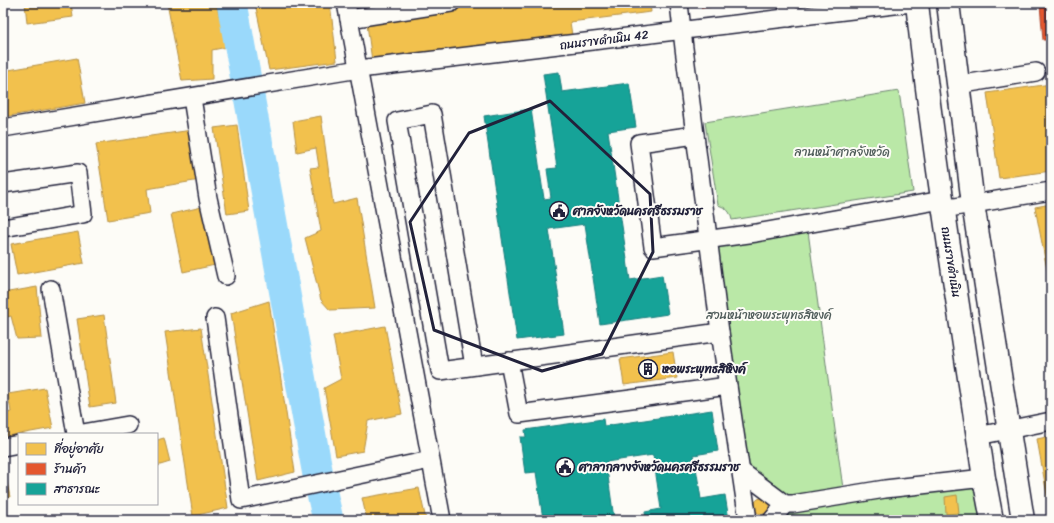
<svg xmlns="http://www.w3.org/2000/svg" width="1054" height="523" viewBox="0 0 1054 523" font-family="Sriracha,'Playpen Sans Thai',sans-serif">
  <rect width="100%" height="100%" fill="#fdfcf7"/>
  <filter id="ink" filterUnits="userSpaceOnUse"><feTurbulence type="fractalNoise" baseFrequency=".025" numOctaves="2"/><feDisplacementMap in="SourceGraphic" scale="8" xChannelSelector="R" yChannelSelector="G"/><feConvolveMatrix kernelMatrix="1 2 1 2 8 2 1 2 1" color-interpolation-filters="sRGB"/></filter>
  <g filter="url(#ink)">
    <g fill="#bae8a7" stroke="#6e8571">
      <path d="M899 91 913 192 732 220C730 211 727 208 718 205L705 122Z"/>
      <polygon points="807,224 844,496 984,478 994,520 772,520 785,504 741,471 708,240"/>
    </g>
    <g fill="#f2c14e" stroke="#b49148">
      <polygon points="25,3 71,3 73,17 27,23"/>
      <polygon points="167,3 216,3 227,47 212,50 212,79 182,81"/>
      <polygon points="255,3 330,3 337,61 269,70"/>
      <polygon points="474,3 650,3 651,12 570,22 572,35 372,61 366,17"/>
      <polygon points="77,58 85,103 3,117 3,71"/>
      <polygon points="1051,84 1051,171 999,178 987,93"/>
      <polygon points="321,116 333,204 357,198 375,308 330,310 321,300 305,238 321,231 310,168 319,167 316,148 297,152 293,121"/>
      <polygon points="237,125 249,211 227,214 214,128"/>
      <polygon points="192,130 200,180 147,189 150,213 108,220 96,144"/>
      <polygon points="1051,204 1051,290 1035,207"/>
      <polygon points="202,207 215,265 183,272 171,214"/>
      <polygon points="78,232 84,263 17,275 11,244"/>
      <polygon points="37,287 42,338 17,339 11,316 3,318 3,293"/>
      <polygon points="269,301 295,472 258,481 231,313"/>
      <polygon points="104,315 116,403 90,407 77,319"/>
      <polygon points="385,326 402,414 368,421 363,451 336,456 324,388 341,379 333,336"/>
      <polygon points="201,328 228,508 193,516 165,332"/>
      <polygon points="673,352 677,378 624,385 620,359"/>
      <polygon points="45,388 53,428 3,437 3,414 11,412 8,394"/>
      <polygon points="1051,436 1051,517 1037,439"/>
      <polygon points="164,438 170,462 157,466 157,440"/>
      <polygon points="3,473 5,473 10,497 3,499"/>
      <polygon points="419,488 426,520 367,520 362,498"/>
      <polygon points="957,495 959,513 946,514 945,497"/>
      <circle cx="762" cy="506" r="8"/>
    </g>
    <g fill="#e4572e" stroke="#aa4732">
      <polygon points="701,3 734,3 702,8"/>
      <polygon points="1051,4 1051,40 1043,40 1040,5"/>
    </g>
    <g fill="#17a398" stroke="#1a7c7c">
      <polygon points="559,72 562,92 629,83 636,127 608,131 630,280 662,275 668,314 600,324 585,224 549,229 564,334 517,340 484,116 531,109 544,199 551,198 547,169 557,168 543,74"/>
      <polygon points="712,410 718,451 694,455 701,499 725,495 729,520 646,520 645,512 661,509 653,455 606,462 614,519 625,518 625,520 535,520 543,519 536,472 525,473 520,437 526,437 525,430 603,419 604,426"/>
    </g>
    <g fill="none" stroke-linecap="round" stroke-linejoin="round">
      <polyline stroke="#9ad9fb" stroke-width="31" points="232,3 318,475 328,520"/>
      <defs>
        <g id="minor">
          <polyline points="346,3 442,520"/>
          <polyline points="679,3 684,48 720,332 748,520"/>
          <polyline points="787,3 789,18"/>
          <polyline points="349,19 451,3"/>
          <polyline points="958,85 1036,72"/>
          <polyline points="192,98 208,198 226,276"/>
          <polyline points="3,128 359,69 911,3"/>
          <polyline points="695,135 639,143 653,247 756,233 942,200"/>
          <polyline points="3,184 78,173 83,214 3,228"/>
          <polyline points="943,209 1051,191"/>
          <polyline points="51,289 76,434"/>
          <polyline points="215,318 241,500 430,460"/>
          <polyline points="509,361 519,414 728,386"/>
          <polyline points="474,366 432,114 397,121 440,371 720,332"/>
          <polyline points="77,434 128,425"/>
          <polyline points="978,436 1051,421"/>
          <polyline points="3,447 19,444"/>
          <polyline points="741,471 785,504 793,504 885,489 984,478"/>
          <polyline points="772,520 785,504"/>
        </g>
        <g id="major">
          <path d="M917 3C934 162 961 320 984 478L992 520"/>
          <polyline points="948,3 973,204 1023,520"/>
        </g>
      </defs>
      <use href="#minor" stroke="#22223b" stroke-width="20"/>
      <use href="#major" stroke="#22223b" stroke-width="25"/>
      <use href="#minor" stroke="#fdfcf7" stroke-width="17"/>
      <use href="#major" stroke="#fdfcf7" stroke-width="22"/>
    </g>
  </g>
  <path fill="none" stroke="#22223b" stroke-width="3" stroke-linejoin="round" d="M550 101 650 194 653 252 602 354 542 371 434 330 410 222 469 133Z"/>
  <defs>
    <symbol id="civic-ring" viewBox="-11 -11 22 22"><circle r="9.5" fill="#fdfcf7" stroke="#22223b" stroke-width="1.5"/><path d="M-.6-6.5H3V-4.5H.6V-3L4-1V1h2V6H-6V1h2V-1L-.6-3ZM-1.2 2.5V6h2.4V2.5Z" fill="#22223b"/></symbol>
    <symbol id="building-ring" viewBox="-11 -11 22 22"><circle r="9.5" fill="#fdfcf7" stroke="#22223b" stroke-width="1.5"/><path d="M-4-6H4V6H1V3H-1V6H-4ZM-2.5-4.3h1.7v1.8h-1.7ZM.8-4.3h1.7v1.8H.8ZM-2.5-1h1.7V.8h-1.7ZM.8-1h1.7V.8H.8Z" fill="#22223b"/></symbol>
  </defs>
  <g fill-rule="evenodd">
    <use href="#civic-ring" x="548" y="200" width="22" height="22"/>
    <use href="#building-ring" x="637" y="358" width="22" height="22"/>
    <use href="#civic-ring" x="554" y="456" width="22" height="22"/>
  </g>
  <g text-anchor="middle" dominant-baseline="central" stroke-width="4" stroke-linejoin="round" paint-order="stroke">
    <g font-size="12" fill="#22223b" stroke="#fdfcf7">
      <text transform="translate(604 40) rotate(-7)">ถนนราขดำเนิน 42</text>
      <text transform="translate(951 262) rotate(81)">ถนนราขดำเนิน</text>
    </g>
    <g font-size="12" fill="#505d5b" stroke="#fdfcf7">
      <text x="842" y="152">ลานหน้าศาลจังหวัด</text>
      <text x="769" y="315">สวนหน้าหอพระพุทธสิหงค์</text>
    </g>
    <g font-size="12" font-weight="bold" fill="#22223b" stroke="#fdfcf7" text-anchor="start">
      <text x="573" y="211">ศาลจังหวัดนครศรีธรรมราช</text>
      <text x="662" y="369">หอพระพุทธสิหิงค์</text>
      <text x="579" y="467">ศาลากลางจังหวัดนครศรีธรรมราช</text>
    </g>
  </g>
  <rect width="1054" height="523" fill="none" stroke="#fdfcf7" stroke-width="16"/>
  <rect x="8" y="8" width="1038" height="507" fill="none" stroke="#22223b" stroke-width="1.5" filter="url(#ink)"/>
  <rect x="18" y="433" width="140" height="72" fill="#fdfcf7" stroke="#a5a5ac"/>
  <rect x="26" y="443" width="20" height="12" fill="#f2c14e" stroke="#a5a5ac"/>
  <text x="54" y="453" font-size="12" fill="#22223b">ที่อยู่อาศัย</text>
  <rect x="26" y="463" width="20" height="12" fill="#e4572e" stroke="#a5a5ac"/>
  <text x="54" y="473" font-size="12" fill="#22223b">ร้านค้า</text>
  <rect x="26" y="483" width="20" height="12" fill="#17a398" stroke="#a5a5ac"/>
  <text x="54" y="493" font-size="12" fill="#22223b">สาธารณะ</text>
</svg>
